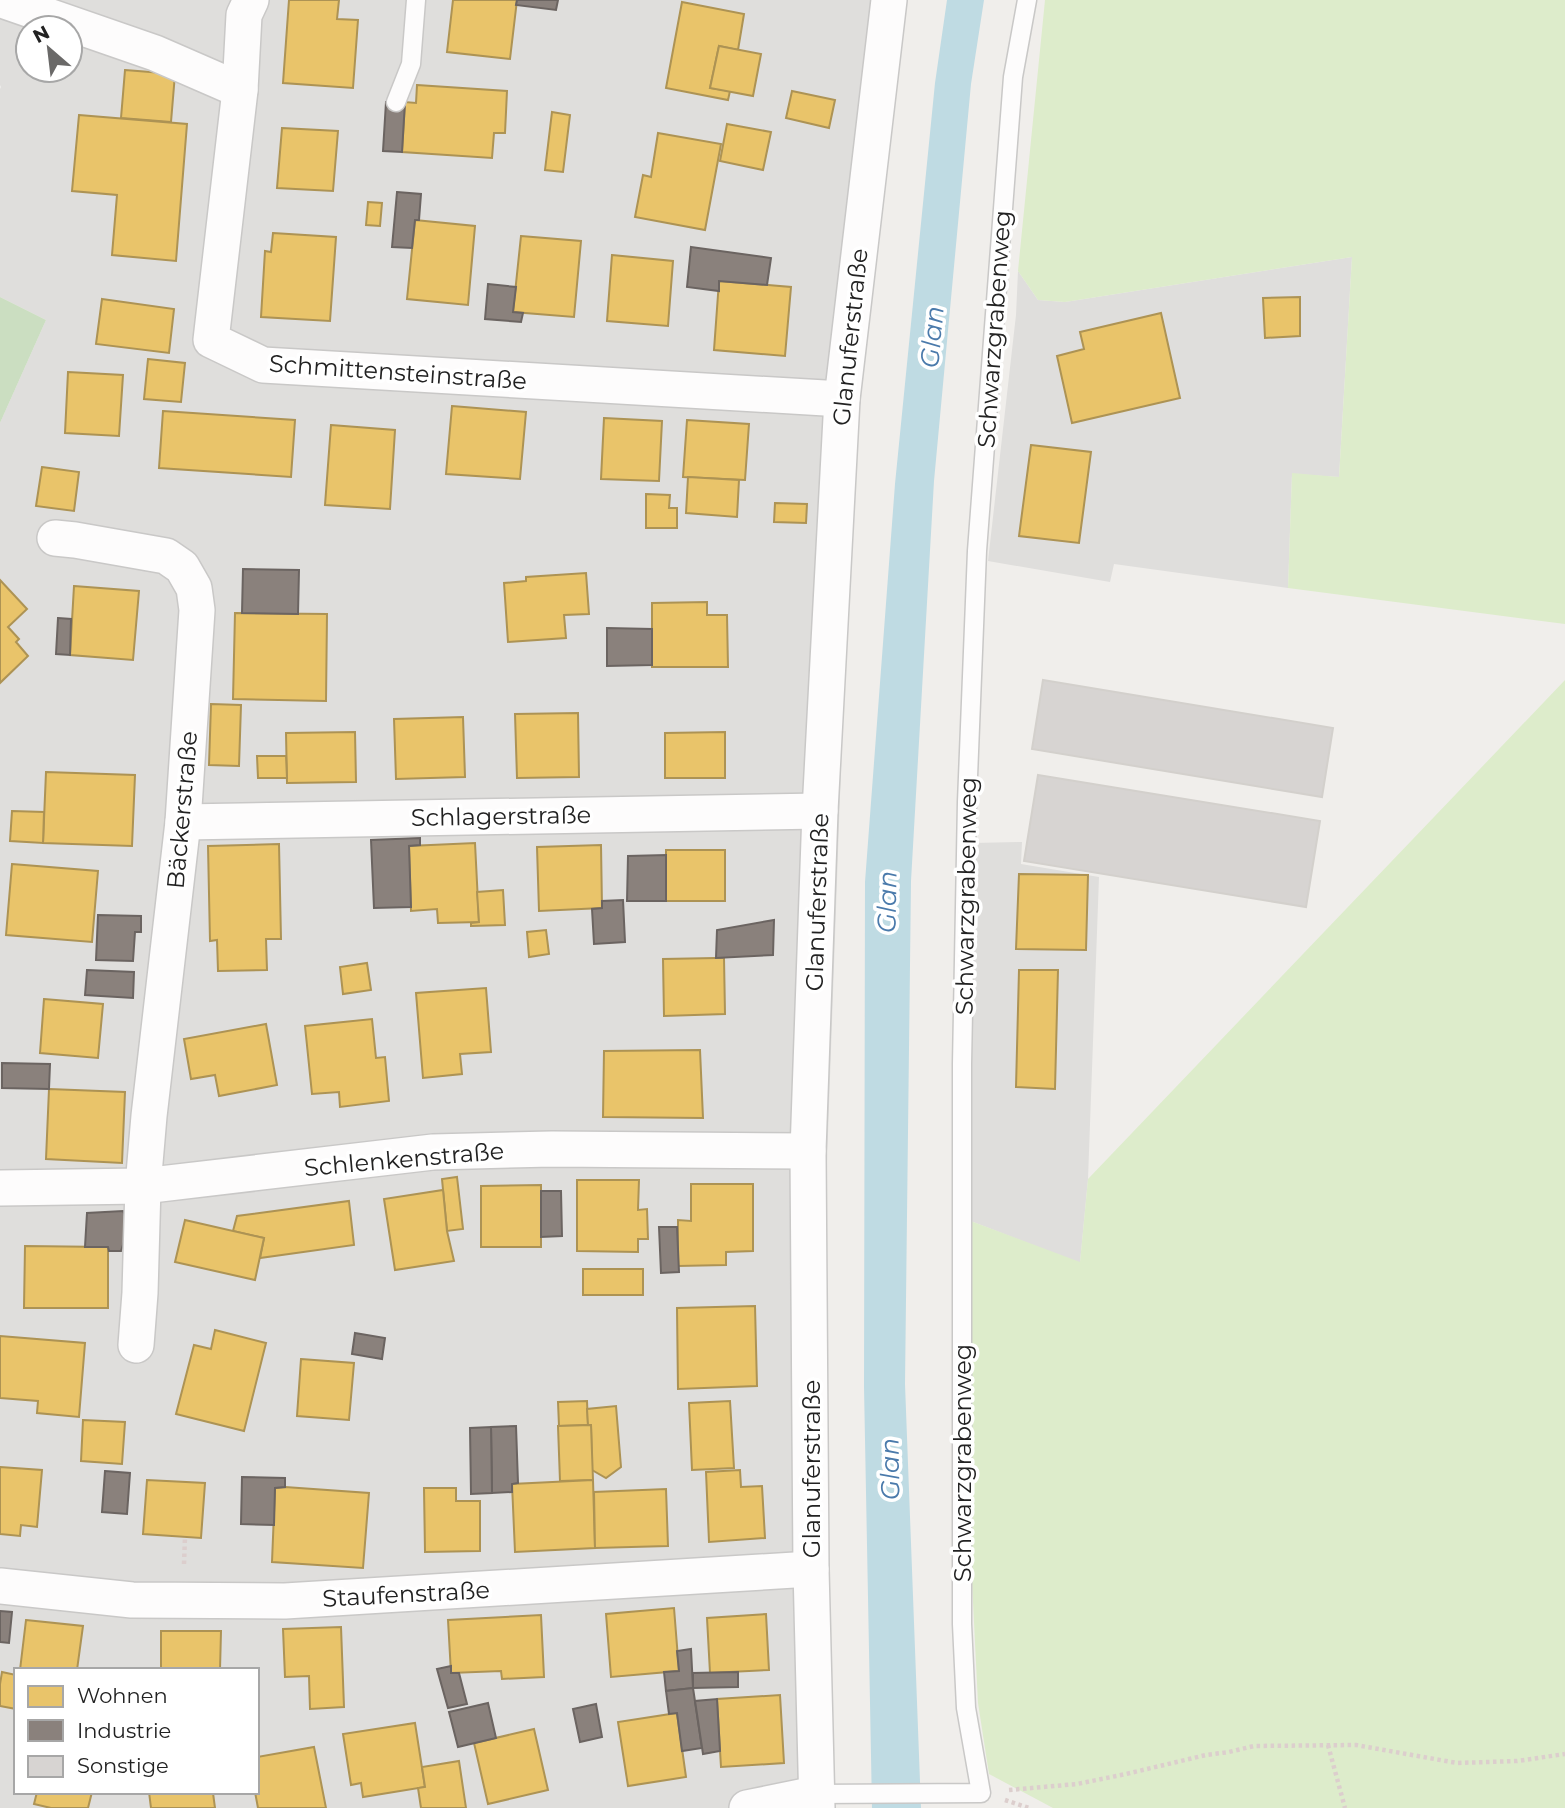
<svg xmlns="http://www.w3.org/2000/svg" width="1565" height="1808" viewBox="0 0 1565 1808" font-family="Montserrat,sans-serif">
  <rect width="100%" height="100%" fill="#f0eeeb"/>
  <g fill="#dfdedc" fill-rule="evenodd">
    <path d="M0 0H907L890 106 854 402 822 1303 829 1808H0V423L46 320 0 297V89L1 87 0 85ZM28 28H70V70H28ZM16 1670H257V1792H16Z"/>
    <polygon points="1352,257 1339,477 1292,474 1288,588 1114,564 1110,582 988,561 1016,315 1018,271 1038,300 1065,302"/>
    <polygon points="1022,842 1021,864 1099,877 1088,1179 1080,1263 968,1220 973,843"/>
  </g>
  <g fill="#ddeccb">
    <polygon points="1045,0 1565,0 1565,624 1288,588 1292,473 1339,477 1352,257 1065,302 1038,300 1018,271"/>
    <polygon points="1565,680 1565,1808 1053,1808 989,1774 978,1703 969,1521 968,1220 1080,1262 1088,1179"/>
  </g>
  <polygon fill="#cbdec1" points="0,297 46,320 0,423"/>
  <polygon fill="#bfdbe3" points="947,0 984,0 971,84 934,481 911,881 905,1384 921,1808 872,1808 864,1387 865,882 895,484 935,83"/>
  <g fill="#e9c46a" stroke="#ad9354" stroke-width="2">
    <polygon points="289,0 339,0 337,19 358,20 353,88 283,83"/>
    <polygon points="453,0 517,0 510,59 447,52"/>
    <polygon points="682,2 744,14 738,50 719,46 710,88 730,91 728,100 666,88"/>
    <polygon points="719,46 761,54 753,96 710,88"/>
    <polygon points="125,70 175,74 171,122 121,118"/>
    <polygon points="417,85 507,91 505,133 494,133 492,158 402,152 405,102 416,103"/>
    <polygon points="792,91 835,100 829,128 786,118"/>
    <polygon points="552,112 570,115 563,172 545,170"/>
    <polygon points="79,115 187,124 176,261 112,255 117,195 72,191"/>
    <polygon points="727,124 771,132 763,170 720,161"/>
    <polygon points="282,128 338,131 333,191 277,188"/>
    <polygon points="658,133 721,144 705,230 635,217 643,175 651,177"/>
    <polygon points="368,202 382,203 380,226 366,225"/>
    <polygon points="415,220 475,226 468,305 407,299"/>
    <polygon points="273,233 336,237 330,321 261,317 265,251 271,252"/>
    <polygon points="521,236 581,241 574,317 513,312"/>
    <polygon points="612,255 673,261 668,326 607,321"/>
    <polygon points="719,281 791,287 785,356 714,350"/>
    <polygon points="1300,297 1300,336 1265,338 1263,298"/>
    <polygon points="102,299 174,309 169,353 96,344"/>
    <polygon points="1161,313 1180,398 1072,423 1057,356 1084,349 1080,332"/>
    <polygon points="148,359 185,363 181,402 144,399"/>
    <polygon points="68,372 123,375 119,436 65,433"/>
    <polygon points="452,406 526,412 520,479 446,474"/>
    <polygon points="163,411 295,420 291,477 159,468"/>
    <polygon points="604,418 662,421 659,481 601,479"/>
    <polygon points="687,420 749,424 745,480 683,477"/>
    <polygon points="331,425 395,430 390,509 325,505"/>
    <polygon points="1031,445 1091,452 1079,543 1019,536"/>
    <polygon points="42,467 79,472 74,511 36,506"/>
    <polygon points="688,477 739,480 737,517 686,513"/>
    <polygon points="646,494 670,495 669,508 677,508 677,528 646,528"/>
    <polygon points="775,503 807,504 806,523 774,522"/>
    <polygon points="586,573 589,614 564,615 566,638 508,642 504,583 526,581 526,577"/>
    <polygon points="0,580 27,609 8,627 19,639 16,642 28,656 0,683"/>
    <polygon points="74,586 139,591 133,660 70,655"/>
    <polygon points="707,602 707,615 727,615 728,667 652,667 652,603"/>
    <polygon points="235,613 327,614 326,701 233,699"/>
    <polygon points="211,704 241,705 239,766 209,765"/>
    <polygon points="578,713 579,777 517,778 515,714"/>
    <polygon points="463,717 465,777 396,779 394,719"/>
    <polygon points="355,732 356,782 287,783 286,733"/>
    <polygon points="725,732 725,778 665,778 665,733"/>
    <polygon points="257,756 286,756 287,778 258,778"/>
    <polygon points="46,772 135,775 132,846 43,843"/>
    <polygon points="12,811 44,812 43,843 10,841"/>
    <polygon points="475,843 479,922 438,923 437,909 411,911 409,846"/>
    <polygon points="279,844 281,939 266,939 267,970 218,971 217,940 210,941 208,846"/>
    <polygon points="601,845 602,908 539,911 537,847"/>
    <rect x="666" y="850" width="59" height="51"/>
    <polygon points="12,864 98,871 92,942 6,935"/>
    <polygon points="1019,874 1088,875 1086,950 1016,949"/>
    <polygon points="503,890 505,925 471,926 471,923 479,922 477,892"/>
    <polygon points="546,930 549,954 529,957 527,932"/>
    <polygon points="716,958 724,958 725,1014 664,1016 663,959"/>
    <polygon points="367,963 371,990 343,994 340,967"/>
    <polygon points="1019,970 1058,970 1055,1089 1016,1087"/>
    <polygon points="486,988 491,1052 460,1054 462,1074 423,1078 416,993"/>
    <polygon points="44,999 103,1004 98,1058 40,1053"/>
    <polygon points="372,1019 376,1058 385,1057 389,1101 340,1107 339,1092 312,1094 305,1026"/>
    <polygon points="266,1024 277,1085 219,1096 215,1075 191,1079 184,1039"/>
    <polygon points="700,1050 703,1118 603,1117 604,1051"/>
    <polygon points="49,1089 125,1092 122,1163 46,1159"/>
    <polygon points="457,1177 463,1229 447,1231 442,1179"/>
    <polygon points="577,1180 639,1180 638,1210 647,1209 648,1239 638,1239 638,1252 577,1251"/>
    <polygon points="691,1184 753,1184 753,1251 726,1252 726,1265 678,1266 678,1220 691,1221"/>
    <polygon points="541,1185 541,1247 481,1247 481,1186"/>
    <polygon points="443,1190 447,1231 454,1261 395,1270 384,1199"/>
    <polygon points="349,1201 354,1245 260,1258 264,1238 233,1231 237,1216"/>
    <polygon points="185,1220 264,1238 255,1280 175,1262"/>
    <polygon points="25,1246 108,1247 108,1308 24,1308"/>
    <rect x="583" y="1269" width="60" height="26"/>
    <polygon points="755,1306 757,1386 678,1389 677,1308"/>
    <polygon points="215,1330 266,1343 244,1431 176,1414 194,1345 211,1349"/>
    <polygon points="0,1336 85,1343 79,1417 37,1413 38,1401 0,1398"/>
    <polygon points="301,1359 354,1363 349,1420 297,1416"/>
    <polygon points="587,1401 588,1425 559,1426 558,1402"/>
    <polygon points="730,1401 734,1468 692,1470 689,1403"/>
    <polygon points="616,1406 621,1467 606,1478 592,1470 591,1425 588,1425 587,1409"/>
    <polygon points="83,1420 125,1422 122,1464 81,1461"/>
    <polygon points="591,1425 593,1480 560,1481 558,1426"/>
    <polygon points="0,1467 42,1470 37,1527 21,1525 20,1536 0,1534"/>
    <polygon points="740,1470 741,1487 762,1486 765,1538 709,1542 706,1472"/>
    <polygon points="147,1480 205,1483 201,1538 143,1534"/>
    <polygon points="593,1480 595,1548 515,1552 512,1484"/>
    <polygon points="285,1487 369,1493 363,1568 272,1562 275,1488"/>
    <polygon points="424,1488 456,1488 456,1501 480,1501 480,1551 425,1552"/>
    <polygon points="666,1489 668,1546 595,1548 594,1492"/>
    <polygon points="674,1608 679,1671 611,1677 606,1614"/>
    <polygon points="766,1614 769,1670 710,1673 707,1618"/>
    <polygon points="541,1615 544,1677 502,1679 501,1671 451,1673 448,1620"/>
    <polygon points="26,1620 83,1626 77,1670 20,1670"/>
    <polygon points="341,1627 344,1707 310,1709 309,1676 285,1677 283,1629"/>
    <polygon points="161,1631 221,1631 220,1670 161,1670"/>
    <polygon points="2,1672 16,1675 16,1709 0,1706 0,1684"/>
    <polygon points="780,1695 784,1763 721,1767 717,1699"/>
    <polygon points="677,1713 686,1777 628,1786 618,1722"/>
    <polygon points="415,1723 425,1787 363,1797 361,1783 351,1785 343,1734"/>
    <polygon points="534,1729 548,1790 488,1804 474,1743"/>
    <polygon points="314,1747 326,1808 258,1808 255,1792 257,1792 257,1757"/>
    <polygon points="459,1761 466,1808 421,1808 418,1788 425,1787 422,1767"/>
    <polygon points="37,1792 92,1792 88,1808 51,1808 34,1804"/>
    <polygon points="149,1792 221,1792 213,1793 215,1808 151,1808"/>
  </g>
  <g fill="#8a817c" stroke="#6b6461" stroke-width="2">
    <polygon points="517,0 558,0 556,10 516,5"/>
    <polygon points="386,102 405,102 402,152 383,151"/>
    <polygon points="397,192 421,194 419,220 415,220 412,248 392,247"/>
    <polygon points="691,247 771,258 767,285 719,281 719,291 687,287"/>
    <polygon points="488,284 516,287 513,312 523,313 521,322 485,319"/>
    <polygon points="243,569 299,570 298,614 242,613"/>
    <polygon points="58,618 71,619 70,655 56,654"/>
    <polygon points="607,628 652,629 652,665 607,666"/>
    <polygon points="420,838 420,845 409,846 411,907 374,908 371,840"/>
    <polygon points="666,855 666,901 627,901 628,856"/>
    <polygon points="623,900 625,942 594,944 592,909 602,908 602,901"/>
    <polygon points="98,915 141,916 141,932 135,932 133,961 96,960"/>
    <polygon points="774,920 773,955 716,958 717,930"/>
    <polygon points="87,970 134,972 133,998 85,995"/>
    <polygon points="2,1063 50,1064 49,1089 2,1088"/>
    <polygon points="541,1191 561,1191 562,1236 541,1237"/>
    <polygon points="123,1211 129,1226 121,1251 109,1251 108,1247 85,1247 87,1213"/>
    <polygon points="659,1227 677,1227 679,1272 661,1273"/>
    <polygon points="355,1333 385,1338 382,1359 352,1354"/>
    <polygon points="516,1426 518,1483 512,1484 512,1492 492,1493 491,1427"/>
    <polygon points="491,1427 492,1493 471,1494 470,1428"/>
    <polygon points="105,1471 130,1473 127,1514 102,1512"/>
    <polygon points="242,1477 285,1478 285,1487 275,1488 274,1525 241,1524"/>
    <polygon points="0,1611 12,1612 9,1643 0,1642"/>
    <polygon points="691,1649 693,1688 666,1691 664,1672 679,1671 677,1651"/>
    <polygon points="451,1666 451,1673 459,1673 467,1704 448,1708 437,1669"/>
    <polygon points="738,1672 738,1687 693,1688 693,1673"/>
    <polygon points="693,1688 702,1748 682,1751 677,1713 669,1714 666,1691"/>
    <polygon points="717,1699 720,1751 703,1754 695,1701"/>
    <polygon points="488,1703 496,1738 458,1747 449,1712"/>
    <polygon points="596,1704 602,1737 580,1742 573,1709"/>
  </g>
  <g fill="#d7d4d2" stroke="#d3d0cc" stroke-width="2">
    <polygon points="1043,680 1333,728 1322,797 1032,749"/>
    <polygon points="1038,775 1320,821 1306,907 1024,861"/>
  </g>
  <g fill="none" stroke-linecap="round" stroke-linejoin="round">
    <defs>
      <g id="lane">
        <polyline points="396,102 411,64 416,0"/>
        <polyline points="815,1794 981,1793 966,1708 962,1624 962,1064 967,802 977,551 1013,77 1027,0"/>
      </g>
      <g id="street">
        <polyline points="2,0 155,53 240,90"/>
        <polyline points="251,0 244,15 240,90 211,340 263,365 842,399"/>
        <polyline points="55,538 75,540 166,556 182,567 194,588 197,610 183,822 149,1116 143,1186 140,1293 136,1345"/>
        <polyline points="183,822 820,811"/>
        <polyline points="0,1188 143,1186 433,1152 552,1149 808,1151"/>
        <polyline points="0,1586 132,1600 285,1601 811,1569"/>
        <polyline points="747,1808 815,1794"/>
        <polyline points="817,1808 811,1569 808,1151 820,811 842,399 889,0"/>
      </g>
    </defs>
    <use href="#lane" stroke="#c9c8c7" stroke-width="21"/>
    <use href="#street" stroke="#c9c8c7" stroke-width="38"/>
    <g stroke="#dccecd" stroke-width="4.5" stroke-dasharray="3.5 3.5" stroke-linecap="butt">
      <polyline points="184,1564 185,1537"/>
      <polyline points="1328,1745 1345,1808"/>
      <polyline points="1009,1790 1077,1784 1126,1774 1206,1755 1229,1752 1254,1746 1356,1745 1457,1763 1517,1761 1565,1754"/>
      <polyline points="1005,1800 1029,1808"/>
    </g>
    <use href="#lane" stroke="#fdfcfc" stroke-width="18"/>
    <use href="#street" stroke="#fdfcfc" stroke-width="35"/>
  </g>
  <g text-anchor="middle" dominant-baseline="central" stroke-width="7" stroke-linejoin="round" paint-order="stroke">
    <g font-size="24" fill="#222" stroke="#fff">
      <text transform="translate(994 329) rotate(-86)">Schwarzgrabenweg</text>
      <text transform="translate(850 337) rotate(-84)">Glanuferstraße</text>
      <text transform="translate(398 372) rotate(4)">Schmittensteinstraße</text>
      <text transform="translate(182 810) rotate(-85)">Bäckerstraße</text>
      <text transform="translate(501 816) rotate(-1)">Schlagerstraße</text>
      <text transform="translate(966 896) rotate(-89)">Schwarzgrabenweg</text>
      <text transform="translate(817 902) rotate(-88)">Glanuferstraße</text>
      <text transform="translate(404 1159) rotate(-5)">Schlenkenstraße</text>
      <text transform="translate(962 1463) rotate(-90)">Schwarzgrabenweg</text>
      <text transform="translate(811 1469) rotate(-90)">Glanuferstraße</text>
      <text transform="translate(406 1594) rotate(-3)">Staufenstraße</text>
    </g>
    <g font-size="26" font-style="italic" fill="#4a7aab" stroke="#fff">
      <text transform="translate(932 337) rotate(-85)">Glan</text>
      <text transform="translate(887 902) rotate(-89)">Glan</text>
      <text transform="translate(890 1469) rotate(-91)">Glan</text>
    </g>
  </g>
  <rect x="14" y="1668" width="245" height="126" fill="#ffffff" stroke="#a7a7a7" stroke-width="2"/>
  <rect x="28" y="1686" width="35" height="21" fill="#e9c46a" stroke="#a7a7a7" stroke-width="2"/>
  <text x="77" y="1703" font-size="21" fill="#222222">Wohnen</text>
  <rect x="28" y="1720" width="35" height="21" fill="#8a817c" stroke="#a7a7a7" stroke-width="2"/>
  <text x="77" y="1738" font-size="21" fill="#222222">Industrie</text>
  <rect x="28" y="1756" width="35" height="21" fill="#d7d4d2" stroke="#a7a7a7" stroke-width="2"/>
  <text x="77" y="1773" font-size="21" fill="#222222">Sonstige</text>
  <g transform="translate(49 49) rotate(332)"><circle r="33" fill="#ffffff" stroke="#a7a7a7" stroke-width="2"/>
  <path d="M0-5L12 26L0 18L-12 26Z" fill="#6a6968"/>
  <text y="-10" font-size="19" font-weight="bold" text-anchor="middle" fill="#222222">N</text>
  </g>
</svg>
